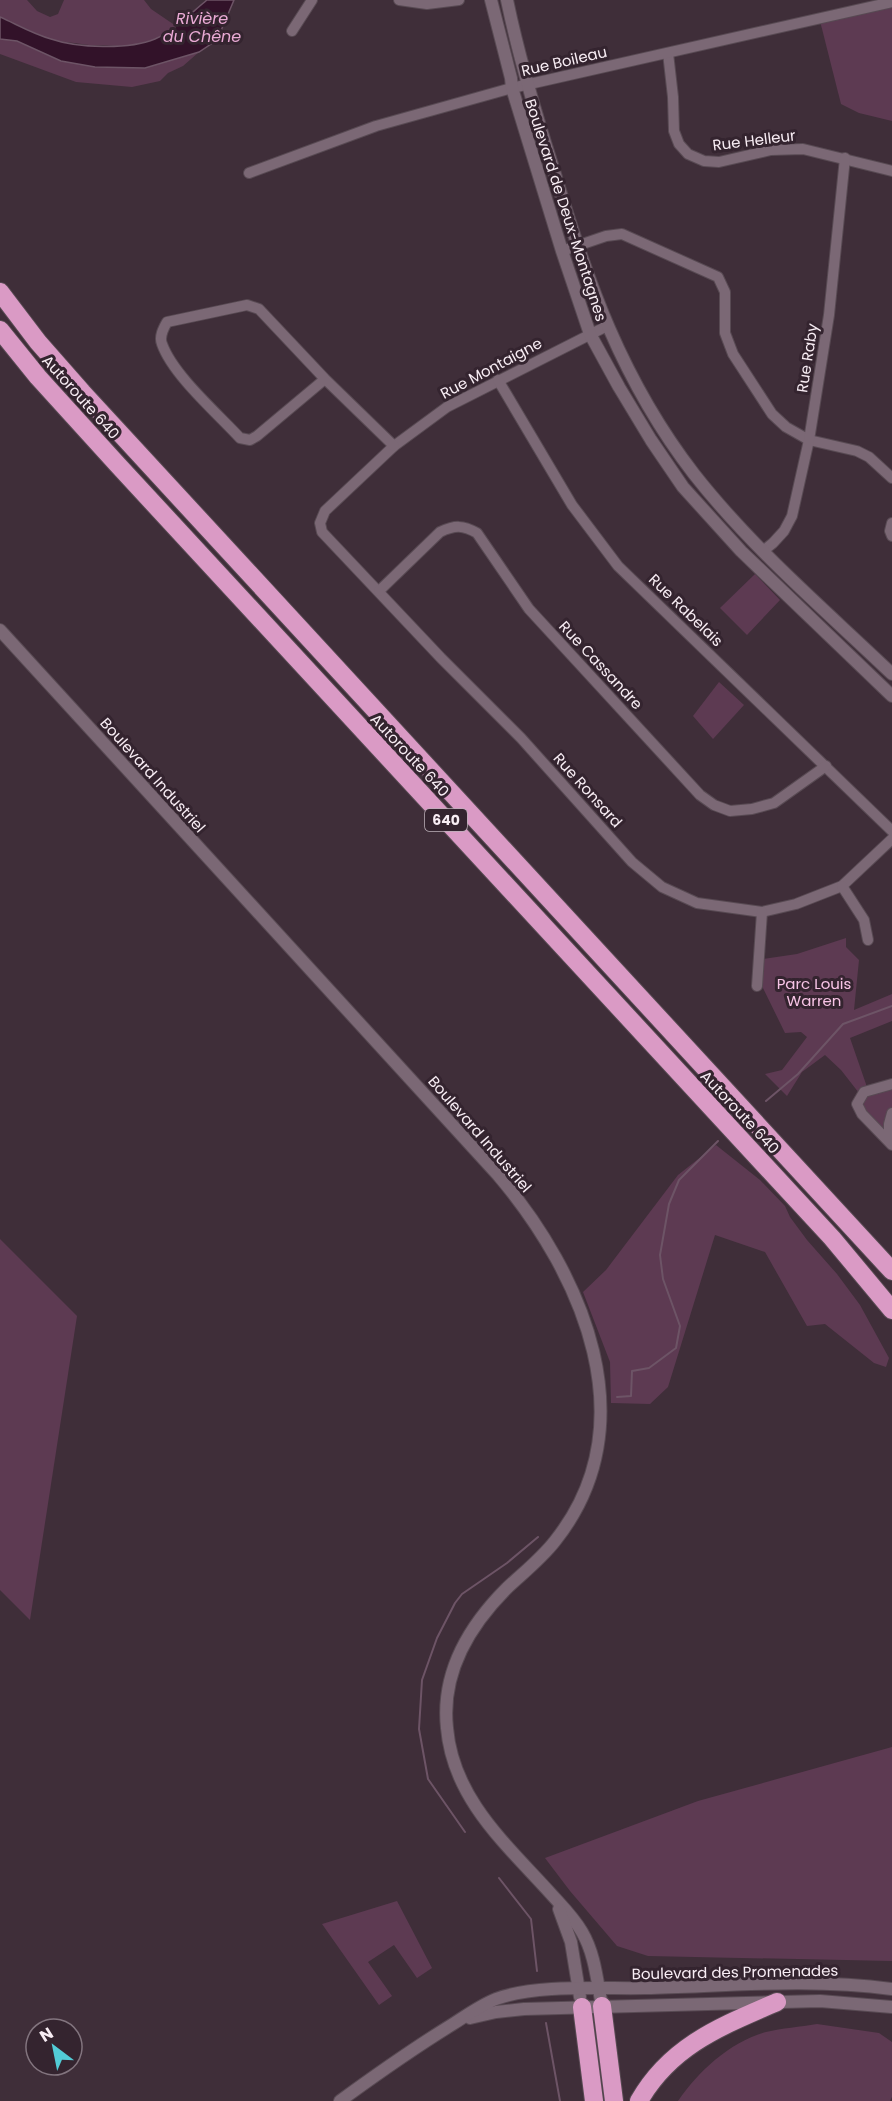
<svg xmlns="http://www.w3.org/2000/svg" width="892" height="2101" viewBox="0 0 892 2101" font-family="Poppins,sans-serif">
  <rect width="100%" height="100%" fill="#3f2e39"/>
  <g fill="#5d3a52">
    <polygon points="0,0 27,0 37,11 50,17 58,14 64,0 144,0 151,9 176,26 156,39 129,46 89,45 51,40 0,17"/>
    <polygon points="892,2 892,121 859,113 841,104 819,17"/>
    <polygon points="0,39 16,41 61,61 145,68 199,52 183,66 168,73 160,81 132,87 76,82 0,54"/>
    <polygon points="755,574 780,600 747,635 720,608"/>
    <polygon points="719,682 744,705 713,739 693,716"/>
    <polygon points="846,938 846,947 859,960 854,1010 892,994 892,1021 850,1038 867,1087 859,1093 841,1070 825,1055 802,1072 787,1096 765,1074 782,1070 807,1037 801,1032 785,1033 761,984 763,959 797,954"/>
    <polygon points="892,1088 892,1113 889,1124 880,1129 857,1104 864,1092"/>
    <polygon points="716,1145 760,1180 785,1206 790,1217 807,1240 837,1274 860,1305 889,1358 886,1367 874,1363 825,1324 807,1326 765,1252 715,1235 668,1387 650,1404 611,1403 610,1362 583,1292 606,1270 678,1175"/>
    <polygon points="0,1239 77,1316 30,1620 0,1590"/>
    <polygon points="892,1747 892,1961 648,1956 617,1946 570,1891 545,1858 698,1801"/>
    <polygon points="397,1901 432,1968 417,1978 394,1945 368,1962 392,1996 379,2005 322,1924"/>
    <path d="M817 2024 879 2033 892 2042V2097L890 2101H678C699 2071 730 2042 766 2032 782 2028 800 2027 817 2024Z"/>
  </g>
  <path fill="#321229" stroke="#6d5466" stroke-width="1.5" d="M207 0H234L217 40 199 52 145 68 95 67 61 61 17 41 0 39V17C16 24 33 34 51 39 77 48 129 50 155 39 175 30 191 13 207 0Z"/>
  <g fill="none" stroke-linecap="round" stroke-linejoin="round">
    <g stroke="#6d5466" stroke-width="2">
      <polyline points="766,1101 798,1074 843,1024 892,1006"/>
      <polyline points="617,1397 631,1396 632,1371 649,1368 676,1348 680,1326 663,1279 660,1255 669,1204 679,1180 718,1141"/>
      <polyline points="465,1832 428,1779 419,1729 422,1680 437,1638 455,1603 462,1594 507,1563 538,1537"/>
      <polyline points="499,1878 531,1919 537,1971"/>
      <polyline points="546,2023 560,2101"/>
    </g>
    <defs>
      <g id="minor">
        <polyline points="399,0 427,4 459,0"/>
        <polyline points="292,31 312,0"/>
        <polyline points="668,53 673,97 674,131 679,144 688,154 704,161 719,162 771,150 803,149 892,171"/>
        <polyline points="249,173 376,126 512,88 892,2"/>
        <polyline points="562,251 606,236 622,234 718,277 725,292 725,333 733,354 772,414 786,427 809,440 857,451 869,457 892,478"/>
        <polyline points="607,326 447,407 394,446 325,511 320,523 322,532 441,658 521,738 632,862 662,887 697,903 762,912 796,904 842,886 892,839"/>
        <path d="M325 379 257 436 250 440 240 438C217 413 173 375 162 344 159 337 163 329 167 322L247 305 259 309 325 379 394 446"/>
        <polyline points="498,380 572,505 618,566 892,831"/>
        <polyline points="892,523 890,531 892,536"/>
        <polyline points="763,551 773,543 784,531 792,516 809,440 829,315 845,158"/>
        <path d="M379 591 440 532C455 525 463 525 477 533L529 609 700 795 714 805 730 811 752 809 774 803 826 766"/>
        <polyline points="842,886 864,920 868,940"/>
        <polyline points="757,986 762,912"/>
        <polyline points="892,1084 864,1092 857,1104 862,1114 892,1145"/>
        <polyline points="889,1141 889,1124 892,1113"/>
      </g>
      <g id="tertiary">
        <polyline points="491,0 511,78 512,88 562,251 590,334 619,387 651,440 683,487 741,551 892,696"/>
        <path d="M507 0C519 58 536 115 554 171 587 281 622 381 694 474 752 548 824 609 892 674"/>
        <path d="M0 630 498 1175C583 1275 648 1424 555 1541 541 1559 523 1573 507 1588 469 1626 441 1673 447 1728 453 1799 507 1845 552 1895 563 1907 574 1918 582 1932 595 1954 597 1981 602 2006"/>
        <polyline points="559,1909 571,1942 580,1997"/>
        <polyline points="470,2018 496,2012 524,2009 820,2001 892,2007"/>
        <path d="M340 2101C377 2074 414 2048 453 2024 467 2015 481 2005 496 1999 536 1984 603 1989 646 1988 727 1986 811 1978 892 1989"/>
      </g>
      <g id="motorway">
        <polyline points="0,292 38,342 82,392 892,1271"/>
        <polyline points="0,330 38,377 117,464 832,1238 892,1310"/>
        <polyline points="602,2006 614,2101"/>
        <polyline points="582,2007 594,2101"/>
        <path d="M639 2101C671 2045 722 2026 777 2002"/>
      </g>
    </defs>
    <use href="#minor" stroke="#584a53" stroke-width="12"/>
    <use href="#tertiary" stroke="#584a53" stroke-width="14"/>
    <use href="#motorway" stroke="#584a53" stroke-width="20"/>
    <use href="#minor" stroke="#7b6875" stroke-width="10"/>
    <use href="#tertiary" stroke="#7b6875" stroke-width="12"/>
    <use href="#motorway" stroke="#da9ac5" stroke-width="18"/>
  </g>
  <g text-anchor="middle" dominant-baseline="central" stroke-width="6" stroke-linejoin="round" paint-order="stroke">
    <rect fill="#34242f" stroke="#bdb1b9" stroke-width="1.5" x="425" y="809" width="42" height="22" rx="4.5"/>
    <g font-size="14" font-weight="bold" fill="#f8edf4">
      <text x="446" y="820">640</text>
    </g>
    <g font-size="15" fill="#f8edf4" stroke="#34242f">
      <text transform="translate(564 61) rotate(-13)">Rue Boileau</text>
      <text transform="translate(754 140) rotate(-7)">Rue Helleur</text>
      <text transform="translate(566 210) rotate(72)">Boulevard de Deux-Montagnes</text>
      <text transform="translate(807 358) rotate(-81)">Rue Raby</text>
      <text transform="translate(491 368) rotate(-28)">Rue Montaigne</text>
      <text transform="translate(81 397) rotate(48)">Autoroute 640</text>
      <text transform="translate(686 610) rotate(44)">Rue Rabelais</text>
      <text transform="translate(601 665) rotate(47)">Rue Cassandre</text>
      <text transform="translate(410 755) rotate(47)">Autoroute 640</text>
      <text transform="translate(153 775) rotate(48)">Boulevard Industriel</text>
      <text transform="translate(588 790) rotate(48)">Rue Ronsard</text>
      <text transform="translate(740 1112) rotate(47)">Autoroute 640</text>
      <text transform="translate(480 1134) rotate(49)">Boulevard Industriel</text>
      <text transform="translate(735 1972) rotate(-1)">Boulevard des Promenades</text>
    </g>
    <g font-size="15" fill="#f8c4e6" stroke="#34242f">
      <text x="814" y="983">Parc Louis<tspan x="814" dy="17">Warren</tspan></text>
    </g>
    <g font-size="16" font-style="italic" fill="#eaaad5" stroke="#34242f">
      <text x="202" y="18">Rivière<tspan x="202" dy="18">du Chêne</tspan></text>
    </g>
  </g>
  <g transform="translate(54 2047) rotate(328)"><circle r="28" fill="#34242f" stroke="#82747e" stroke-width="1.5"/>
  <path d="M0-4.5L10 22L0 15L-10 22Z" fill="#52ccd6"/>
  <text y="-9" font-size="16" font-weight="bold" text-anchor="middle" fill="#f8edf4">N</text>
  </g>
</svg>
